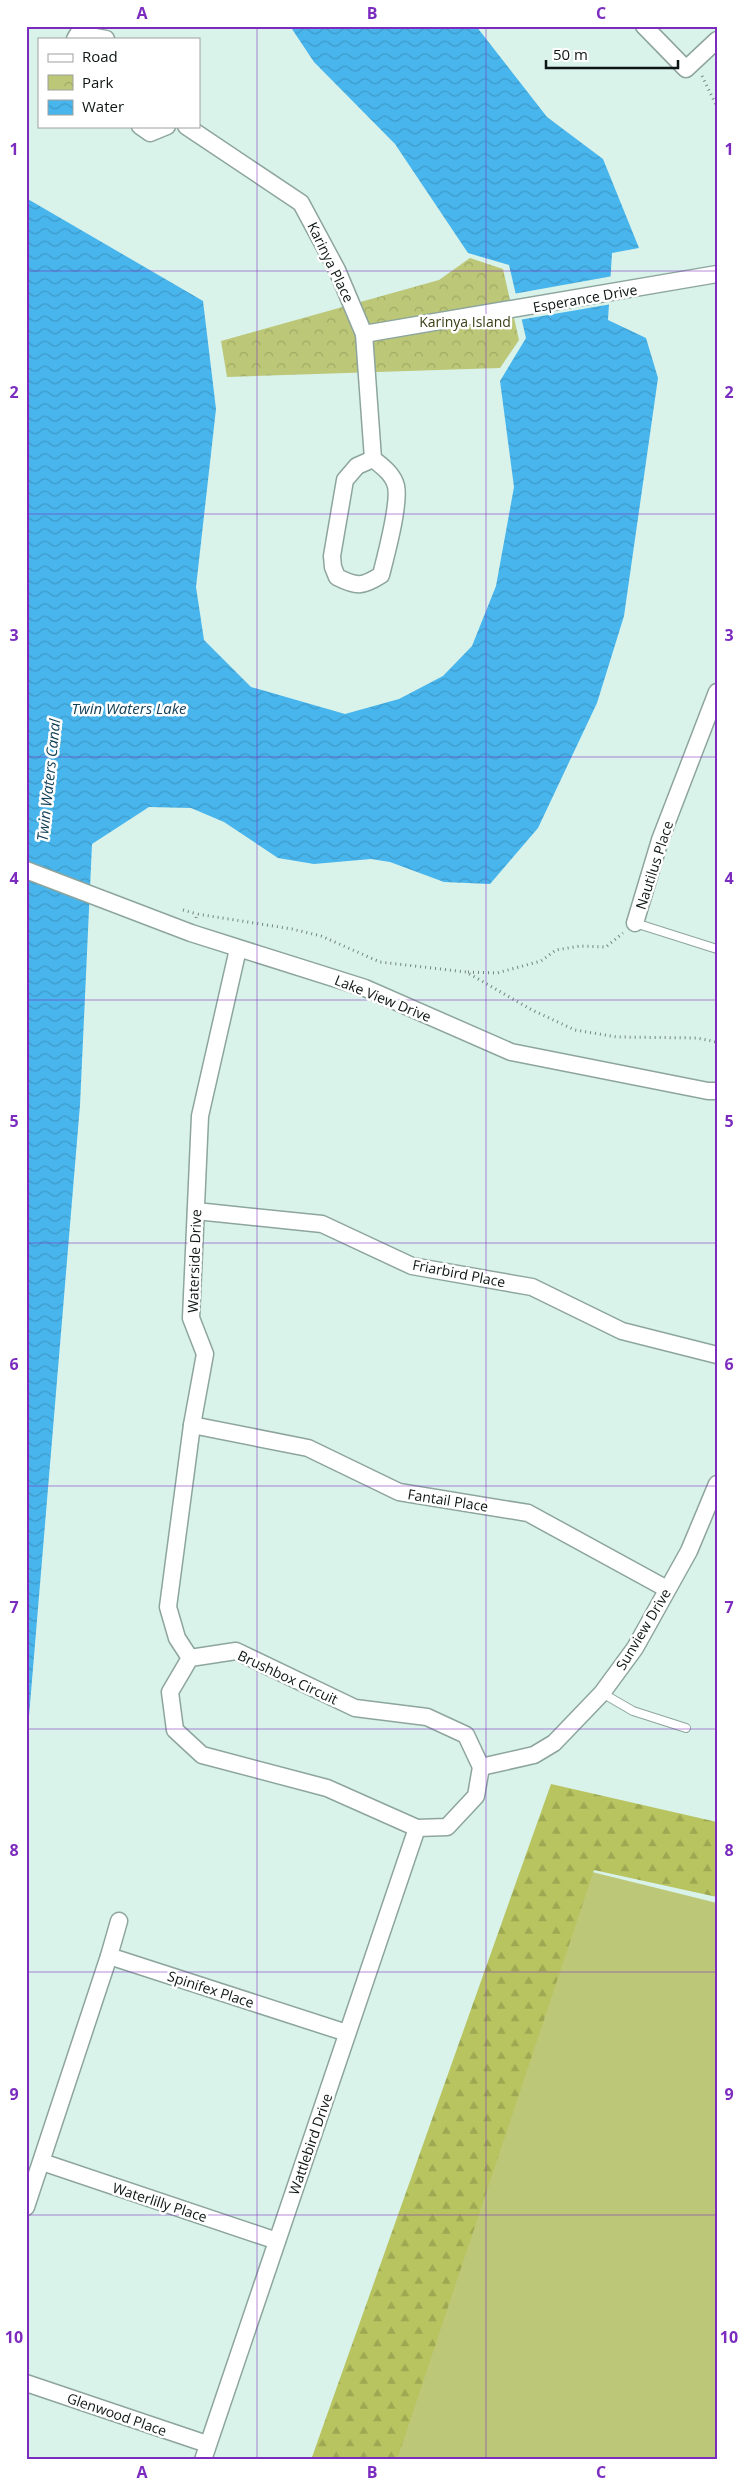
<svg xmlns="http://www.w3.org/2000/svg" width="743" height="2486" viewBox="0 0 743 2486" font-family="'Open Sans',sans-serif">
  <defs>
    <pattern id="forest-firs" width="22" height="20" patternUnits="userSpaceOnUse" patternTransform="scale(1.25)"><rect width="22" height="20" fill="#b8c45f"/><path d="M5 1l3.5 6h-7zM16 11l3.5 6h-7z" fill="#9da852"/></pattern>
    <pattern id="park-crowns" width="20" height="18" patternUnits="userSpaceOnUse" patternTransform="scale(1.25)"><rect width="20" height="18" fill="#bcc777"/><path d="M2 6a3 3 0 1 1 6 0M12 15a3 3 0 1 1 6 0" fill="none" stroke="#a0aa66"/></pattern>
    <pattern id="water-waves" width="16" height="10" patternUnits="userSpaceOnUse" patternTransform="scale(1.25)"><rect width="16" height="10" fill="#48b5ed"/><path d="M0 5q4-4 8 0t8 0" fill="none" stroke="#3e9bca"/></pattern>
  </defs>
  <rect width="100%" height="100%" fill="#d9f2ea"/>
  <polygon fill="#bcc777" points="576,1868 717,1903 717,2460 381,2460"/>
  <polygon fill="url(#forest-firs)" points="551,1784 717,1822 717,1897 594,1870 397,2460 311,2460"/>
  <polygon fill="url(#park-crowns)" points="470,258 503,269 519,340 500,368 227,377 221,341 439,280"/>
  <polygon fill="url(#water-waves)" points="290,26 476,26 547,117 603,159 639,248 612,253 608,320 646,338 658,378 624,616 597,703 538,828 490,884 444,882 390,862 371,859 314,864 278,858 224,822 191,808 149,807 92,844 80,1105 26,1752 26,198 203,301 216,409 196,587 204,640 251,687 345,714 399,699 443,676 472,646 496,586 514,487 500,381 526,338 509,265 468,253 395,144 314,62"/>
  <polygon fill="#d9f2ea" points="613,276 612,304 519,320 513,294"/>
  <g fill="none" stroke-linecap="round" stroke-linejoin="round">
    <defs>
      <g id="service">
        <polyline points="635,923 717,949"/>
        <polyline points="602,1693 633,1711 686,1728"/>
      </g>
      <g id="minor">
        <polyline points="644,26 686,69 717,40"/>
        <polyline points="75,39 78,34 106,39"/>
        <polyline points="140,126 150,133 167,126"/>
        <polyline points="186,126 301,203 337,270 364,334 373,459"/>
        <polyline points="364,334 717,274"/>
        <path d="M373 459C382 466 393 474 396 486 400 504 386 555 381 575 362 587 357 587 337 577L333 567 332 556 345 480 357 466Z"/>
        <polyline points="26,870 191,933 365,988 511,1052 708,1091 717,1091"/>
        <polyline points="635,923 660,840 717,692"/>
        <polyline points="196,1211 322,1224 412,1266 532,1287 622,1331 717,1355"/>
        <polyline points="192,1425 308,1448 399,1492 528,1513 667,1589"/>
        <polygon points="236,1651 355,1708 427,1717 466,1735 481,1767 476,1796 447,1827 417,1828 327,1788 202,1755 175,1730 170,1692 190,1658"/>
        <polyline points="190,1658 177,1638 168,1607 192,1425 205,1354 191,1318 200,1116 238,949"/>
        <polyline points="481,1767 534,1755 554,1743 602,1693 635,1648 689,1551 717,1484"/>
        <polyline points="119,1921 109,1956 347,2033"/>
        <polyline points="42,2162 277,2241"/>
        <polyline points="26,2207 109,1956"/>
        <polyline points="26,2383 207,2444"/>
        <polyline points="203,2460 417,1828"/>
      </g>
    </defs>
    <use href="#service" stroke="#8da59e" stroke-width="10"/>
    <use href="#minor" stroke="#8da59e" stroke-width="19"/>
    <g stroke="#748580" stroke-width="3" stroke-dasharray="1 4" stroke-linecap="butt">
      <polyline points="702,76 717,107"/>
      <polyline points="183,910 197,914"/>
      <polyline points="196,918 197,914 292,929 321,936 380,962 466,972 532,1010 575,1030 617,1037 697,1038 717,1042"/>
      <polyline points="468,972 497,973 541,961 556,950 580,946 606,947 623,933"/>
    </g>
    <use href="#service" stroke="#fff" stroke-width="8"/>
    <use href="#minor" stroke="#fff" stroke-width="16"/>
  </g>
  <path fill="none" stroke="#7b2cbf" stroke-width="1" stroke-opacity="0.55" d="M257 26V2460M486 26V2460M26 271H717M26 514H717M26 757H717M26 1000H717M26 1243H717M26 1486H717M26 1729H717M26 1972H717M26 2215H717"/>
  <g text-anchor="middle" dominant-baseline="central" stroke-width="5" stroke-linejoin="round" paint-order="stroke">
    <g font-size="14" fill="#0d1614" stroke="#fff">
      <text transform="translate(331 262) rotate(64)">Karinya Place</text>
      <text transform="translate(585 298) rotate(-10)">Esperance Drive</text>
      <text transform="translate(654 865) rotate(-72)">Nautilus Place</text>
      <text transform="translate(383 998) rotate(22)">Lake View Drive</text>
      <text transform="translate(194 1261) rotate(-88)">Waterside Drive</text>
      <text transform="translate(459 1273) rotate(11)">Friarbird Place</text>
      <text transform="translate(448 1500) rotate(9)">Fantail Place</text>
      <text transform="translate(643 1629) rotate(-59)">Sunview Drive</text>
      <text transform="translate(288 1677) rotate(25)">Brushbox Circuit</text>
      <text transform="translate(211 1989) rotate(18)">Spinifex Place</text>
      <text transform="translate(310 2144) rotate(-71)">Wattlebird Drive</text>
      <text transform="translate(160 2202) rotate(18)">Waterlilly Place</text>
      <text transform="translate(117 2414) rotate(19)">Glenwood Place</text>
    </g>
    <g font-size="14" fill="#3a3e14" stroke="#fff">
      <text x="465" y="321">Karinya Island</text>
    </g>
    <g font-size="15" font-style="italic" fill="#154259" stroke="#fff">
      <text x="129" y="708">Twin Waters Lake</text>
      <text transform="translate(48 780) rotate(-84)">Twin Waters Canal</text>
    </g>
  </g>
  <rect width="743" height="2486" fill="none" stroke="#ffffff" stroke-width="55"/>
  <rect x="38" y="38" width="162" height="90" fill="#ffffff" stroke="#9ea2a1"/>
  <rect x="48" y="54" width="25" height="8" fill="#ffffff" stroke="#9ea2a1"/>
  <text x="82" y="62" font-size="15" fill="#0d1614">Road</text>
  <rect x="48" y="75" width="25" height="15" fill="url(#park-crowns)" stroke="#9ea2a1"/>
  <text x="82" y="88" font-size="15" fill="#0d1614">Park</text>
  <rect x="48" y="100" width="25" height="15" fill="url(#water-waves)" stroke="#9ea2a1"/>
  <text x="82" y="112" font-size="15" fill="#0d1614">Water</text>
  <path d="M546 60v8h132v-8" fill="none" stroke="#0d1614" stroke-width="2.5"/>
  <text x="553" y="60" font-size="15" fill="#0d1614" stroke="#ffffff" stroke-width="4" paint-order="stroke">50 m</text>
  <rect x="28" y="28" width="688" height="2430" fill="none" stroke="#7b2cbf" stroke-width="2"/>
  <g font-size="16" text-anchor="middle" font-weight="bold" fill="#7b2cbf">
    <text x="142" y="19">A</text>
    <text x="372" y="19">B</text>
    <text x="601" y="19">C</text>
    <text x="14" y="155">1</text>
    <text x="729" y="155">1</text>
    <text x="14" y="398">2</text>
    <text x="729" y="398">2</text>
    <text x="14" y="641">3</text>
    <text x="729" y="641">3</text>
    <text x="14" y="884">4</text>
    <text x="729" y="884">4</text>
    <text x="14" y="1127">5</text>
    <text x="729" y="1127">5</text>
    <text x="14" y="1370">6</text>
    <text x="729" y="1370">6</text>
    <text x="14" y="1613">7</text>
    <text x="729" y="1613">7</text>
    <text x="14" y="1856">8</text>
    <text x="729" y="1856">8</text>
    <text x="14" y="2100">9</text>
    <text x="729" y="2100">9</text>
    <text x="14" y="2343">10</text>
    <text x="729" y="2343">10</text>
    <text x="142" y="2478">A</text>
    <text x="372" y="2478">B</text>
    <text x="601" y="2478">C</text>
  </g>
</svg>
